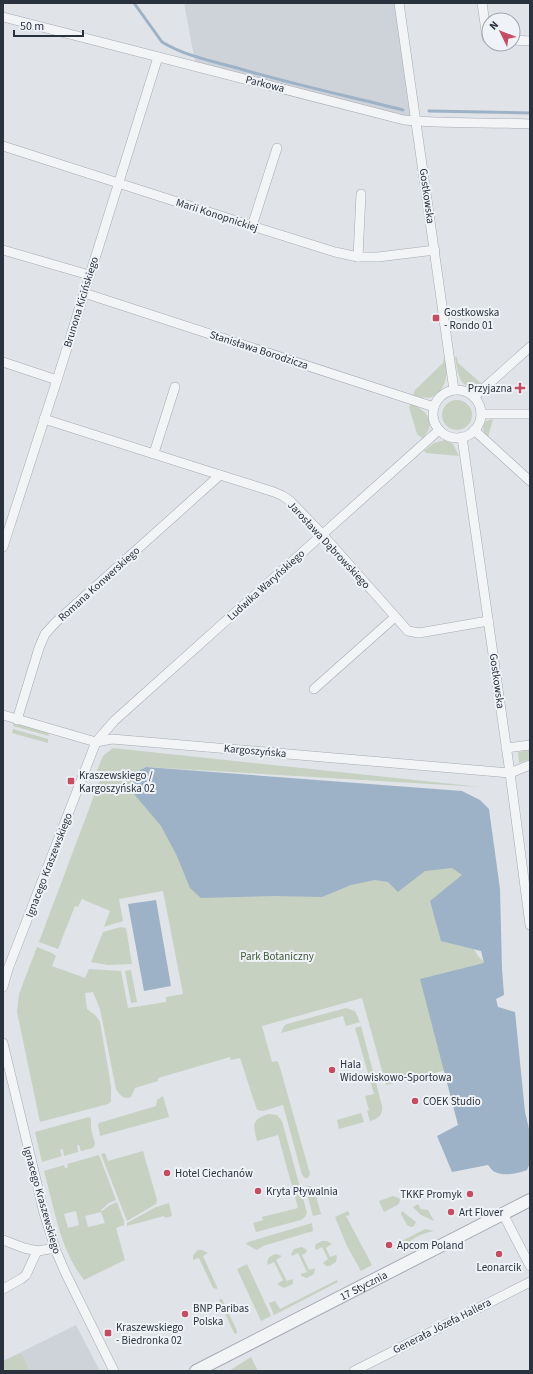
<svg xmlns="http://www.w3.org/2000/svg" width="533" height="1374" viewBox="0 0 533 1374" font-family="'Source Sans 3',sans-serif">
  <rect width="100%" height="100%" fill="#e0e3e8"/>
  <g fill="#ced3da">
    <polygon points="184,3 399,3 417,121 196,67"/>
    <polygon points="76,1325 100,1371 3,1371 3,1361"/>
  </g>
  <g fill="#c6d1c2" fill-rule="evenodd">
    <path d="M455 357H457L458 363 482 384C459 394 458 373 455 357Z"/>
    <path d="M444 358C450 370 446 391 432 397 426 399 419 397 413 395L415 390 443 363Z"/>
    <circle cx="457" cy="415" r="15"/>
    <path d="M411 404C427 410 438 424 422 438L417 434 409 407Z"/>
    <polygon points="493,419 488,437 484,432 483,426 486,421"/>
    <polygon points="445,440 453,444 459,456 426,453 424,451 434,443"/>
    <polygon points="14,723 48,733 49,736 13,726"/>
    <polygon points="13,729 48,739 48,743 12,733"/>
    <path d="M113 748 481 787 146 767 136 772 135 792 421 866 454 864 465 876 473 948 479 957 486 964 455 1068 386 1085 362 998 262 1026 272 1062 277 1061 279 1064 310 1174 308 1178H305L302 1175 283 1105 263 1111 257 1110 240 1058 231 1060 230 1057 158 1078V1081L135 1088 131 1097C124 1100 120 1095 116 1089L100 1009 93 992 85 993 87 1009 96 1016 100 1022 111 1086V1101L108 1104 40 1122 17 1012 19 994 37 947 52 953 56 956 52 966 85 978 89 969 121 971 128 1008 166 1002V997L183 994 163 891 119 899 123 921 104 927 110 911 82 899 78 907 75 906 58 949 39 942 101 777 97 770 103 756Z"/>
    <polygon points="530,750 530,759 519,763 518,752"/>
    <polygon points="121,927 126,928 132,964 108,965 91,962 103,932"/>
    <polygon points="131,970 137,1002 131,1003 125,971"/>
    <polygon points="346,1008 355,1011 360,1022 346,1026 343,1016 281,1033 284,1026 287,1024"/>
    <path d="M361 1026 382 1106C383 1115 378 1119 370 1121L367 1111 369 1110 365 1096 374 1094 355 1028Z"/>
    <polygon points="163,1096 169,1117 100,1136 98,1125 99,1123 156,1106 157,1100"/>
    <polygon points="361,1113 364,1122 339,1129 337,1120"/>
    <path d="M269 1114 277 1115 282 1121 307 1213 305 1217 301 1220 256 1232 253 1223 263 1220 262 1217 298 1208 278 1135 257 1141C253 1125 251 1119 269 1114Z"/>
    <polygon points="89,1117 91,1119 91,1129 95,1144 93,1148 81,1151 79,1145 77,1145 78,1152 64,1156 63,1149 60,1150 62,1156 42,1162 35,1132"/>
    <polygon points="143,1151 157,1200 156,1204 127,1221 101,1154 105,1153 108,1161"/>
    <path d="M99 1155 116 1200 109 1203 101 1210 102 1211 110 1205 117 1202 124 1221V1225L116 1228 125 1260 84 1280C60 1250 54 1207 44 1171L64 1165 65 1168 68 1167 67 1164ZM76 1211 79 1225 68 1228 64 1214ZM101 1212 105 1223 88 1227 85 1216Z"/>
    <polygon points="308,1186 311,1186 314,1189 321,1214 313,1216 306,1190"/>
    <polygon points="393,1196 399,1198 400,1200 399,1204 384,1212 379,1201"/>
    <polygon points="169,1203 172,1216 165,1218 164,1216 127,1226 127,1223 156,1207"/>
    <polygon points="418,1204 421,1209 428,1210 434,1221 421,1215 413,1207"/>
    <polygon points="348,1211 350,1215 346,1216 372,1265 361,1271 347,1246 335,1217"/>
    <polygon points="402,1211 416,1222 414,1226 411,1227 407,1225 401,1214"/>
    <polygon points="312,1223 313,1231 263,1246 257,1250 246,1244 248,1242"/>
    <path d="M425 1229 434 1231C422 1233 411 1239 403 1247L400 1242Z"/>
    <polygon points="322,1241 327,1241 332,1244 326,1248 330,1257 336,1255 337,1256 336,1262 330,1266 326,1266 323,1263 328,1259 322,1247 316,1250 315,1247 316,1244"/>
    <polygon points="302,1247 307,1250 306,1253 302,1255 309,1270 315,1268 314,1274 307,1278 301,1276 301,1274 307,1272 298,1253 292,1256 291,1254 294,1249"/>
    <polygon points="198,1250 202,1250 208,1253 203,1256 217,1287 217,1289 213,1288 199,1258 193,1260 193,1255"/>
    <path d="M276 1254 282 1256 276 1260 287 1281 293 1279V1284L284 1288 277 1284 283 1280 274 1262 268 1265C266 1259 270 1255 276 1254Z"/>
    <polygon points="247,1264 271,1316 261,1321 237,1269"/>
    <polygon points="337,1280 338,1282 274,1315 269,1303 275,1301 280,1309"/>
    <polygon points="220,1299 222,1299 237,1331 237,1334 234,1333 219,1300"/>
    <polygon points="21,1353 30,1371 3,1371 3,1361"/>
    <polygon points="251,1357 258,1371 229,1371"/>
  </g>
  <g fill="#9db2c6">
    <path d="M146 767 462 791 480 800 489 809 500 889 502 969 504 995 496 999 498 1007 515 1012 525 1112 530 1133V1163L527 1170C518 1173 505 1177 495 1172 492 1171 490 1167 488 1165L452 1172 437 1136 458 1125 420 979 484 963 481 951 441 941 430 901 462 875 452 868 425 871 398 892 388 882 375 880 351 885 322 897 275 896 201 898 190 888 176 854 161 826 134 794 132 787 135 777 140 770Z"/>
    <polygon points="156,900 171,986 144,991 128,904"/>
  </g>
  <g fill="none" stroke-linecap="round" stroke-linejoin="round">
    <g stroke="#9db2c6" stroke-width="3">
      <path d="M134 3 162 42C185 56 212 61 237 68 292 84 347 96 403 110"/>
      <polyline points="429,111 530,113"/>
    </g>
    <defs>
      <g id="minor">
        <polyline points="399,3 454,390"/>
        <polyline points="482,3 487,38 489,39"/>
        <path d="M3 17 404 120C445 124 488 122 530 124"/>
        <polyline points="513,40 530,41"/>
        <polyline points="3,146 252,226 335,252 358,257 378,257 435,250"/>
        <polyline points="252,226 277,148"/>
        <polyline points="3,250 89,275"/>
        <polyline points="358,257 361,194"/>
        <polyline points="84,293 434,407"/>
        <polyline points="3,362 57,380"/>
        <circle cx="457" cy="414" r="24"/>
        <polyline points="474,397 530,347"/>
        <polyline points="481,414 530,414"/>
        <polyline points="44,419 220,475 274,492 283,496 290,501 322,534 408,631 419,633 488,621"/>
        <polyline points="474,430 530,481"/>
        <polyline points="462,437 510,773 530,925"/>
        <polyline points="154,453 175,387"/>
        <polyline points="3,547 57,380 158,57"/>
        <polyline points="314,689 395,617"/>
        <polyline points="3,715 96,742 112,739 510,773 530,765"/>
        <polyline points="17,720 39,648 45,634 56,622 220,475"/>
        <polyline points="506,748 530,745"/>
        <polyline points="3,987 8,969 96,742 114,721 439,430"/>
        <polyline points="3,1043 44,1213 56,1251 66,1274 114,1371"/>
        <polyline points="503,1214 530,1266"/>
        <polyline points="3,1240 24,1248 38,1251 55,1248"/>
        <polyline points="3,1289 21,1279 26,1275 37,1251"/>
        <polyline points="354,1371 530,1282"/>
      </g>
      <g id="tertiary">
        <path id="s1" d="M196 1371 530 1200"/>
      </g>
    </defs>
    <use href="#minor" stroke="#a6aab2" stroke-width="10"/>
    <use href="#tertiary" stroke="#a6aab2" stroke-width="14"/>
    <use href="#minor" stroke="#f2f4f6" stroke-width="9"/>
    <use href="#tertiary" stroke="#f2f4f6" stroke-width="12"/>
  </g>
  <g fill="#c54d63" stroke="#eff2f6" stroke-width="1.5">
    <rect x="432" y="314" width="8" height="8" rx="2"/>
    <path d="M518 382h4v4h4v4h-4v4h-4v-4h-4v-4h4z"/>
    <rect x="67" y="777" width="8" height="8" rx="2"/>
    <circle cx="332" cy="1070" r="4"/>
    <circle cx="415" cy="1101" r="4"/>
    <circle cx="167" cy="1173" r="4"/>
    <circle cx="258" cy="1191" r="4"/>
    <circle cx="470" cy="1194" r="4"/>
    <circle cx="451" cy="1212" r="4"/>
    <circle cx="389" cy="1245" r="4"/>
    <circle cx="499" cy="1254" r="4"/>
    <circle cx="185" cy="1314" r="4"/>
    <rect x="104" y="1329" width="8" height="8" rx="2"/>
  </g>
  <g text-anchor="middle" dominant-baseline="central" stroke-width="4" stroke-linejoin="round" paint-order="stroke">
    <g font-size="11" fill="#2a323e" stroke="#eff2f6">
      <text transform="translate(265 84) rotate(14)">Parkowa</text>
      <text transform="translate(427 196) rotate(82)">Gostkowska</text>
      <text transform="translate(217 215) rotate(18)">Marii Konopnickiej</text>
      <text transform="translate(81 302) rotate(-73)">Brunona Kicińskiego</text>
      <text transform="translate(259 350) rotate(18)">Stanisława Borodzicza</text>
      <text transform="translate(329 545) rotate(47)">Jarosława Dąbrowskiego</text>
      <text transform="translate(99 584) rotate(-42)">Romana Konwerskiego</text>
      <text transform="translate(266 585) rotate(-42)">Ludwika Waryńskiego</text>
      <text transform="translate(497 681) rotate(82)">Gostkowska</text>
      <text transform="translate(255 751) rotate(5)">Kargoszyńska</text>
      <text transform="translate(49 865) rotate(-69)">Ignacego Kraszewskiego</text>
      <text transform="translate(42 1200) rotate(74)">Ignacego Kraszewskiego</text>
      <text stroke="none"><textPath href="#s1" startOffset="188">17 Stycznia</textPath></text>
      <text transform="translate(442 1326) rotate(-27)">Generała Józefa Hallera</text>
    </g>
    <g font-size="11" fill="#2a323e" stroke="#eff2f6" text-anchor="start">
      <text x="444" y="312">Gostkowska<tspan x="444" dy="13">- Rondo 01</tspan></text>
      <text x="512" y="388" text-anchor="end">Przyjazna</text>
      <text x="79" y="775">Kraszewskiego /<tspan x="79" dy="13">Kargoszyńska 02</tspan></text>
      <text x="340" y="1064">Hala<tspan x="340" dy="13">Widowiskowo-Sportowa</tspan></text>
      <text x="423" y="1101">COEK Studio</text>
      <text x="175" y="1173">Hotel Ciechanów</text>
      <text x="266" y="1191">Kryta Pływalnia</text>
      <text x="462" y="1194" text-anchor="end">TKKF Promyk</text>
      <text x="459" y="1212">Art Flover</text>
      <text x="397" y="1245">Apcom Poland</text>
      <text x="499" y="1267" text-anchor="middle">Leonarcik</text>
      <text x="193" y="1308">BNP Paribas<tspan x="193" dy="13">Polska</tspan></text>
      <text x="116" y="1327">Kraszewskiego<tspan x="116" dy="13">- Biedronka 02</tspan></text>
    </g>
    <g font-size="11" fill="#3f5938" stroke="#eff2f6">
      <text x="277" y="956">Park Botaniczny</text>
    </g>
  </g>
  <rect width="533" height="1374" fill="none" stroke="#2a323e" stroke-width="8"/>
  <g transform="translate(501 32) rotate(313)"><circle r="19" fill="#eff2f6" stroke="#a0a5ac"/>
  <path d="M0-3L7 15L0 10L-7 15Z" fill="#c54d63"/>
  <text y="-6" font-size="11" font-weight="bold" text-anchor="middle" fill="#2a323e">N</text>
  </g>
  <path d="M14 30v6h69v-6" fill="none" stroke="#2a323e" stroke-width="2"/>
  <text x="20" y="30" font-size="12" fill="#2a323e" stroke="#eff2f6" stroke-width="3" paint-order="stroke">50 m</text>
</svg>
